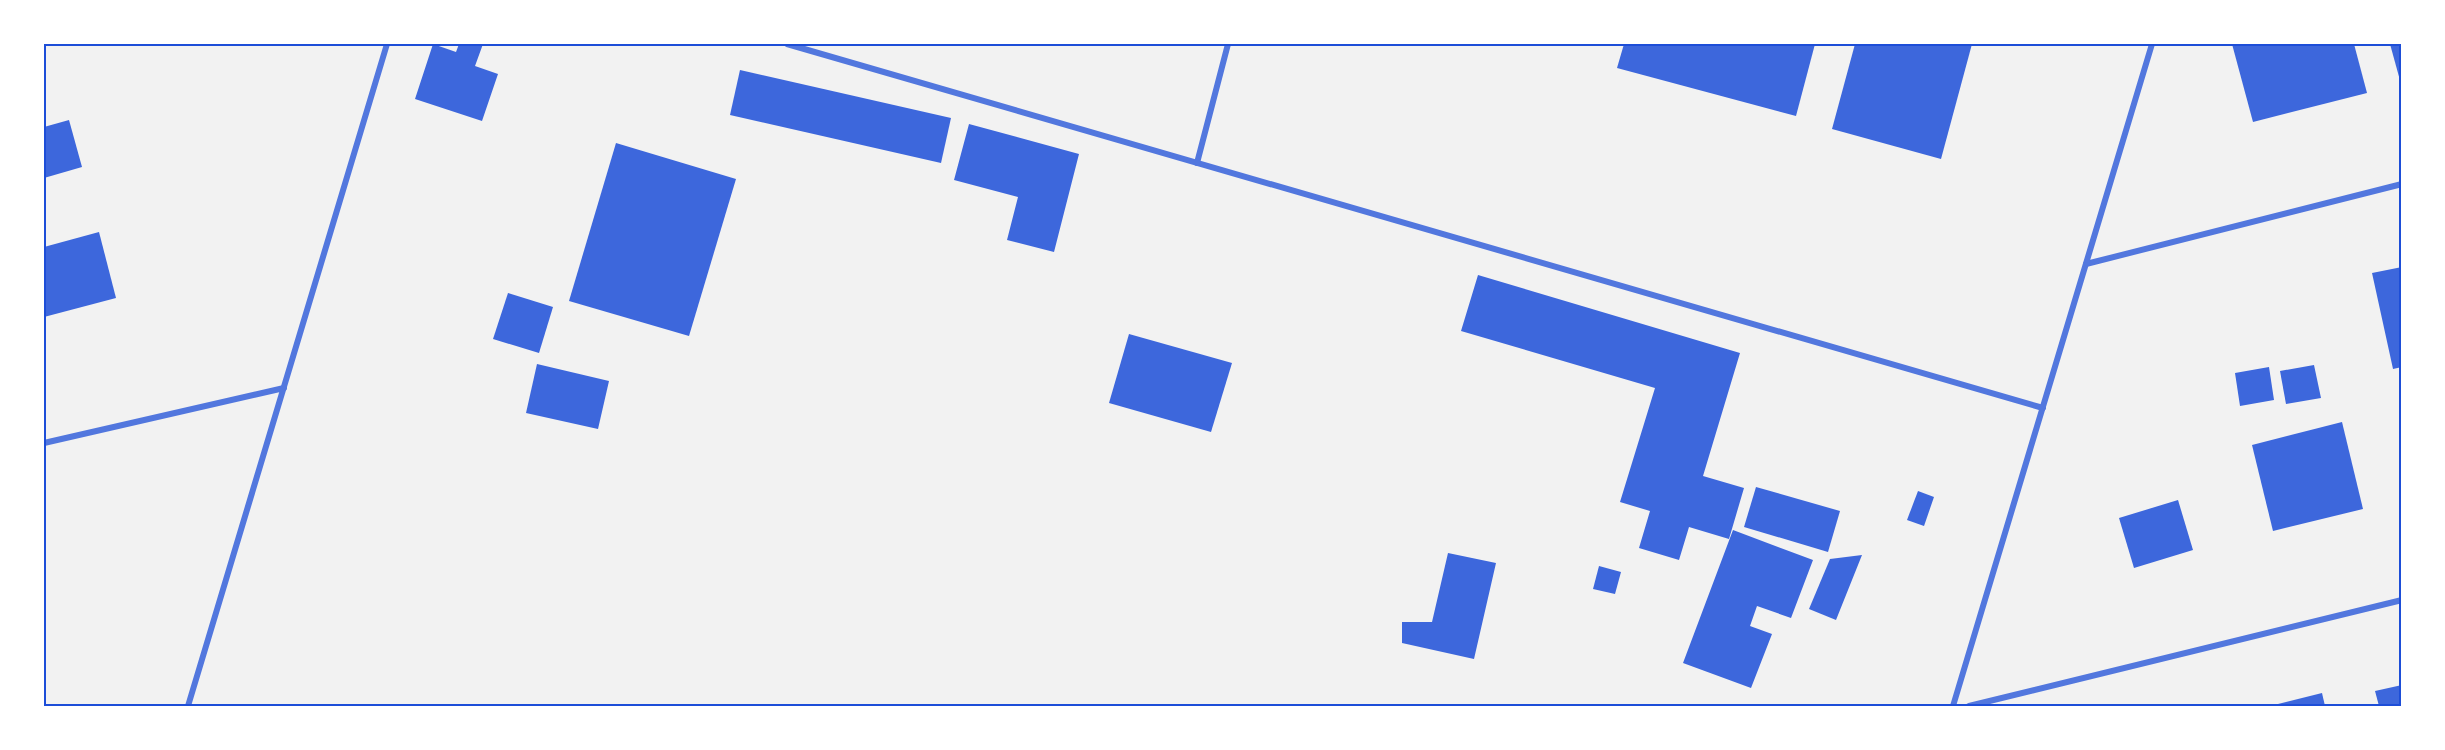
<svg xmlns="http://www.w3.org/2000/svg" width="2445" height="750" viewBox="0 0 2445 750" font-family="'Source Serif 4',serif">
  <rect width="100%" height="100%" fill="#f2f2f2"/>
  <g fill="#3d67dc">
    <polygon points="433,44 456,52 459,44 483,44 475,66 498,74 482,121 415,99"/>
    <polygon points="1624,44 1815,44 1796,116 1617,68"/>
    <polygon points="1855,44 1972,44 1941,159 1832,129"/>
    <polygon points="2232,44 2354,44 2367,93 2253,122"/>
    <polygon points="2390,44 2402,44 2402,84 2401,84"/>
    <polygon points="740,70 951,118 941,163 730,115"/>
    <polygon points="69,120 82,167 44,178 44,127"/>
    <polygon points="969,124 1079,154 1054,252 1007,240 1018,197 954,180"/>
    <polygon points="616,143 736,179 689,336 569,301"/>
    <polygon points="99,232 116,298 44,317 44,247"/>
    <polygon points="2402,267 2402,367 2393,369 2372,273"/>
    <polygon points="1478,275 1740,353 1703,476 1744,488 1729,539 1689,527 1679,560 1639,548 1650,511 1620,502 1655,388 1461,331"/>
    <polygon points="508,293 553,307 539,353 493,339"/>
    <polygon points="1129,334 1232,363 1211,432 1109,403"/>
    <polygon points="537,364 609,381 598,429 526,413"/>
    <polygon points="2314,365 2321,398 2286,404 2280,371"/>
    <polygon points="2269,367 2274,400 2240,406 2235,373"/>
    <polygon points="2342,422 2363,509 2273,531 2252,445"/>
    <polygon points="1756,487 1840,511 1828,552 1744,527"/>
    <polygon points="1918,491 1934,497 1924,526 1907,520"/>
    <polygon points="2178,500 2193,550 2134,568 2119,518"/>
    <polygon points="1733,530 1813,560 1791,618 1757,606 1750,626 1772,634 1751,688 1683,663"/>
    <polygon points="1448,553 1496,563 1474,659 1402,643 1402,622 1432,622"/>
    <polygon points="1862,555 1836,620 1809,609 1830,559"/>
    <polygon points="1599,566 1621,572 1615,594 1593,589"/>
    <polygon points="2402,685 2402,706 2379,706 2375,691"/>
    <polygon points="2322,693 2325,706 2270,706"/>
  </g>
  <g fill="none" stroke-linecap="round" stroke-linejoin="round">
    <g stroke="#5277de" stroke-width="6">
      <polyline points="787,44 2043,408"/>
      <polyline points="1197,163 1228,44"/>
      <polyline points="2086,264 2402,184"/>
      <polyline points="44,443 284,388"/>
      <polyline points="188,706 387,44"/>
      <polyline points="1953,706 2152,44"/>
      <polyline points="1969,706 2402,600"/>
    </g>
  </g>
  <rect width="2445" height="750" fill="none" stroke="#ffffff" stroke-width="90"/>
  <rect x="45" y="45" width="2355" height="660" fill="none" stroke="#1d4ed8" stroke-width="2"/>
</svg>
